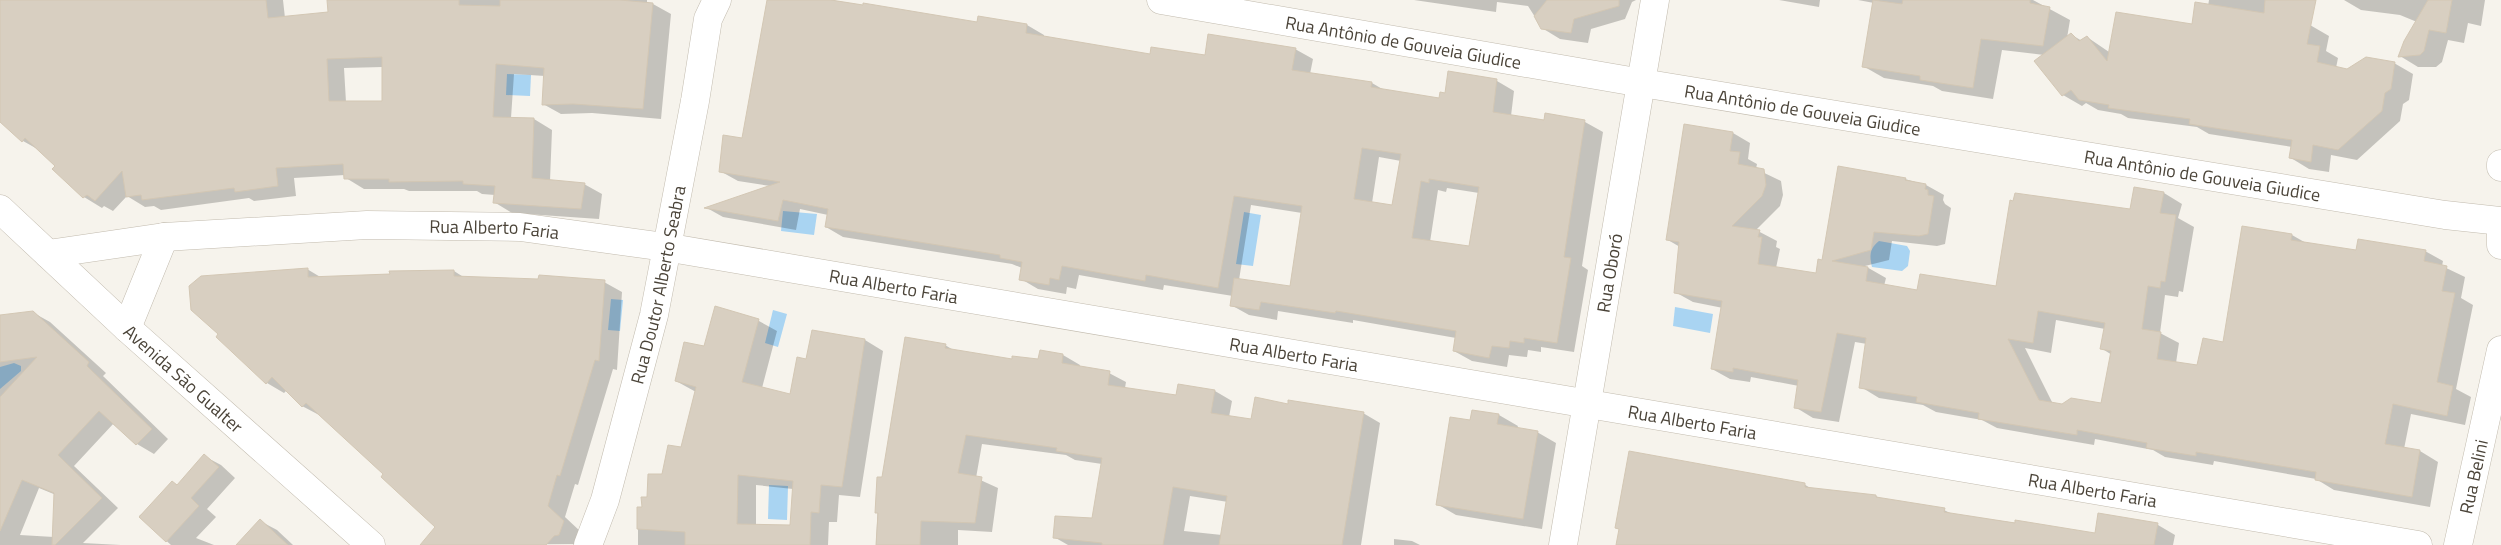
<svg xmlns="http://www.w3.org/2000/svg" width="2501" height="545" viewBox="0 0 2501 545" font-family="'Titillium Web',sans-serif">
  <rect width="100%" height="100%" fill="#f6f3ec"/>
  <g fill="#a9d4f2">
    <polygon points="507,74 531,75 530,96 506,95"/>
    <polygon points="783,211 817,214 814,235 781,231"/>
    <polygon points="1244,212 1261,215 1253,266 1236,264"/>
    <path d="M1879 241 1907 246 1910 251 1908 266 1902 271 1872 267C1869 255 1870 248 1879 241Z"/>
    <polygon points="611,299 623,300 620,331 608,330"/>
    <polygon points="1675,307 1713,314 1710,333 1673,326"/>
    <polygon points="773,310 787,314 778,347 765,343"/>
    <polygon points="14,363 21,366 21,371 0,389 0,367"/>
    <polygon points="769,485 788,486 787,520 768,519"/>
  </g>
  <g fill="#0003" fill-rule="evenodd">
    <path d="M0 0H283L285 18 329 14V0H647V3L653 4 671 14 661 119 592 113 561 114 543 104 545 76 514 74 511 118 534 119 552 130 550 181 584 184 602 194 599 219 512 213 494 202 495 195 482 194 477 191H409L404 189H364L346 178 345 175 294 178 296 196 254 201 249 198 161 210 154 206 145 207 127 196 113 211 104 206 102 208 84 197 54 169 57 166 41 151 23 141 0 120ZM383 67V102H346L344 68Z"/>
    <path d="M768 0H830L978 23 1027 25 1044 35V37L1151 56H1206L1295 49 1313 59 1310 74 1372 83 1384 90 1440 100 1447 95 1497 81 1514 91 1511 116 1545 122 1546 114 1585 122 1603 132 1582 266 1588 270 1574 352 1541 347V352L1528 350 1527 357 1509 355 1507 367 1472 361 1454 351 1456 338 1353 320V323L1278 311 1277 320 1249 315 1231 305 1233 296 1164 285 1163 290 1079 275 1076 289 1067 287 1066 294 1038 289 1021 279 1022 268 1012 264 843 237 826 227 828 215 800 209 796 230 723 217 707 208 770 186 738 181 720 171 743 139ZM1379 157 1401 161 1393 206 1372 203ZM1447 188 1479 193 1470 248 1430 242 1438 190 1446 192ZM1251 205 1302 213 1291 287 1239 280Z"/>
    <polygon points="1414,0 1636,0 1632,2 1625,19 1591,29 1588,43 1560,39 1542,28 1528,6 1497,2 1496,12"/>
    <polygon points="1779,0 1820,0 1819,7"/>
    <polygon points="1858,0 2033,0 2070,20 2067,38 2072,35 2082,41 2087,37 2109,52 2193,25 2208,6 2209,0 2285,0 2310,25 2329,36 2326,51 2338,58 2336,68 2347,70 2394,63 2413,74 2409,100 2403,104 2400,121 2357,160 2331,155 2329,172 2309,169 2291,158 2292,147 2209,134 2197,127 2128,118 2121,114 2098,110 2086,103 2082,106 2063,95 2036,61 2044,55 2002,50 1993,99 1942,91 1933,86 1884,78 1863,66 1874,3"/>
    <polygon points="2344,0 2485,0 2481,26 2468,23 2464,43 2448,40 2442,62 2436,67 2418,67 2400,56 2417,22 2400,15 2361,10"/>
    <path d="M1733 133 1750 143 1748 159 1757 164 1756 169 1781 181 1783 195 1780 206 1756 230 1777 241 1776 247 1780 249 1776 268 1817 275 1823 261 1905 179 1926 185 1944 195 1943 200 1945 204 1951 208 1945 244 1937 246 1892 241 1889 260 1865 266 1886 278 1884 286 1918 291 1997 288 2131 211 2135 189 2164 193 2182 204 2178 218 2194 227 2183 292 2179 291 2178 297 2165 295 2160 333 2179 343 2176 363 2197 367 2225 343 2292 235 2306 243 2357 252 2425 251 2443 261 2442 266 2465 277 2461 298 2473 305 2456 389 2471 397 2465 425 2411 414 2404 449 2420 451 2438 462 2430 507 2334 490 2316 479 2214 461 2213 465 2165 457 2153 450 2095 439 2094 445 1997 428 1982 420 1936 412 1923 405 1879 398 1861 387 1867 344 1855 342 1839 422 1813 418 1795 407 1799 386 1751 377 1750 382 1730 379 1712 369 1723 308 1693 302 1675 292 1680 247 1668 240ZM2056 320 2105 329 2101 348 2112 355 2102 405 2053 404 2025 348 2051 353Z"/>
    <polygon points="307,269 322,278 454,271 465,278 604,282 622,292 617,370 613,369 578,485 575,484 565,517 581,532 577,544 438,545 437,527 385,474 321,416 302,406 287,390 284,393 267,383"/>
    <path d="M716 308 759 321 777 331 762 388 791 396 807 361 813 331 865 340 883 351 860 497 839 495 837 522H829L828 545H638V509L643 508 682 448 696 392 676 381 705 348ZM756 485 793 489 791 526 756 525Z"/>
    <path d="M32 312 50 322 106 373 103 376 168 439 154 454 137 444 114 423 74 466 118 508 83 543 121 545H0V316ZM39 488 56 495 54 537 20 535Z"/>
    <path d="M945 345 955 351 1013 360 1039 361 1063 355 1080 365 1079 368 1109 373 1126 382 1125 388 1177 396 1215 391 1232 401 1229 417 1252 421 1289 405 1363 413 1380 423 1361 545H1068L1054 537 1093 520 1102 464 1075 460 1066 455 982 444 976 478 998 488 992 532 958 530V545H876L879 478 883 479ZM1190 496 1228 502 1222 535 1184 531Z"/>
    <polygon points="1499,415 1518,426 1517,429 1537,432 1556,443 1542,529 1456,515 1437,504 1471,421"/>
    <polygon points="204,456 221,465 235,478 207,509 216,517 196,538 214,545 171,545 139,516 178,486"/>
    <polygon points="1804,484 1813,490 1876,496 1881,499 1944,510 1952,514 2096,534 2158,525 2175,535 2173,545 1618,545"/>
    <polygon points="260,521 277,530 293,545 238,545"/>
    <polygon points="1394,539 1412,541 1420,545 1394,545"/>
  </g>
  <g fill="#d8cfc1" stroke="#d3c7b4" fill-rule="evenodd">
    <path d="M0 0H266L268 18 328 12 327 0H459V5L500 6V0H620L653 3 643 109 573 104 542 105 544 68 496 64 493 117 534 118 532 178 585 183 581 209 493 203 495 186 463 184V181L389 182V179H344L343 164 276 168 278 186 235 192 234 188 142 200 141 195 126 197 122 171 95 201 87 195 83 198 52 169 55 166 25 138 22 142 0 122ZM382 57V101H329L327 59Z"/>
    <path d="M767 0H831L863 5V3L977 22 978 16 1027 24 1026 33 1150 54 1151 47 1205 55 1208 34 1296 48 1292 70 1372 82 1371 87 1439 98 1440 92 1445 93 1448 71 1497 79 1493 112 1544 120 1545 113 1585 120 1564 257 1571 258 1557 343 1524 338V343L1510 341 1509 348 1492 346 1489 358 1453 351 1456 331 1336 311 1335 313 1261 302 1259 310 1230 306 1234 278 1290 286 1302 206 1234 196 1218 288 1146 275 1145 281 1062 266 1059 280 1050 278 1049 285 1019 280 1022 262 1000 258V255L825 227 828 209 783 200 778 221 704 208 780 182 719 172 723 135 742 138ZM1362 148 1401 154 1392 205 1354 199ZM1429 179 1479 187 1469 246 1412 238 1421 181 1429 183Z"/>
    <polygon points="1547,0 1619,0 1619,6 1574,19 1571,33 1541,29 1534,16"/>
    <polygon points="1873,0 1902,4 1903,0 2030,0 2030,3 2050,7 2043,46 1981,39 1973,88 1920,80 1920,76 1862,67"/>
    <polygon points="2265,0 2316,0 2307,44 2320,46 2317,62 2347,69 2366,57 2395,62 2391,89 2385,93 2382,111 2338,150 2313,145 2311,162 2289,158 2292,140 2189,124 2190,119 2108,108 2109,105 2079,100 2071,90 2062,96 2034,61 2071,33 2079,41 2087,36 2107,61 2116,12 2192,24 2195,2 2264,13"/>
    <polygon points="2428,0 2452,0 2446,33 2429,30 2424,51 2420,55 2398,57 2404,41"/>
    <path d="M1684 124 1733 132 1730 151 1740 152 1738 164 1764 169 1766 185 1762 196 1732 226 1760 230 1758 237H1762L1758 264 1816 273 1818 259 1822 260 1838 166 1906 178 1905 180 1926 184 1925 189 1928 190V195L1934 196 1928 234 1919 236 1874 232 1871 250 1832 261 1868 267 1866 281 1917 290 1920 274 1996 286 2010 200 2013 201 2015 193 2130 209 2134 187 2164 192 2160 213 2176 215 2165 282 2161 281 2160 288 2148 286 2142 329 2161 332 2157 359 2197 365 2203 338 2223 342 2242 226 2292 234 2291 240 2356 250 2358 239 2426 250 2424 261 2447 266 2442 291 2455 293 2437 382 2453 386 2447 416 2393 404 2385 444 2420 450 2412 497 2315 480 2316 472 2196 452V456L2146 448 2147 443 2077 430V435L1978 419 1979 413 1916 402 1917 397 1859 388 1866 338 1837 333 1821 412 1794 408 1798 380 1733 368V372L1711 369 1722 301 1674 293 1679 242 1666 240ZM2038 311 2105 323 2100 349 2111 351 2101 403 2071 398 2062 404 2039 400 2008 339 2033 343Z"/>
    <polygon points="308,268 308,277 390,274 389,271 454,270 454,276 538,279 539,275 605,280 599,361 595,360 560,476 557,475 548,506 564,521 559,535 554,536 546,545 420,545 435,527 381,477 383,474 306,403 302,407 272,377 266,384 216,337 218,334 191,310 189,286 201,276"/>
    <path d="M715 306 759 319 742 382 790 394 797 357 806 359 812 330 865 339 842 487 821 485 819 513 811 512 810 545H685V532L637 529V507H642L641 497H647L648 474H662L668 445 681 447 696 387 675 381 684 342 704 346ZM738 475 793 481 790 525 737 524Z"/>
    <polygon points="33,311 89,362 87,366 152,429 136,445 99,411 58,455 102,498 55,545 52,545 54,493 22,480 0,531 0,397 37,357 0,362 0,315"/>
    <polygon points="905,337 946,344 945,348 1012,359 1012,356 1038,359 1040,350 1063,354 1062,363 1110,371 1108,385 1176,395 1178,384 1215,390 1211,413 1251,419 1255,397 1288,404 1288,400 1364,412 1342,545 1219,545 1227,496 1173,487 1163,545 1102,545 1102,543 1053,538 1055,516 1092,518 1102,458 1056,451 1057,448 966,435 958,473 982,477 975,523 921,521 920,545 876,545 878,513 875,513 877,477 882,477"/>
    <polygon points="1472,410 1499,414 1497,424 1538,431 1523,519 1436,505 1450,417 1470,420"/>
    <polygon points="1629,451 1805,483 1805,487 1876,495 1876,497 1945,508 1944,512 2015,523 2015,520 2095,533 2098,513 2158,523 2154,545 1616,545 1619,529 1615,528"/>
    <polygon points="204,454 219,467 191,498 199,506 166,542 139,517 172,481 177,485"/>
    <polygon points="260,519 288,545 236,545"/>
  </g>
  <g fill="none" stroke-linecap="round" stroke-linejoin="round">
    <defs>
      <g id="minor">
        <path id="s1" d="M1161 0 1642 83 2445 215 2501 221"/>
        <polyline points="2501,164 2501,167"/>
        <path id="s2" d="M0 209 127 328 371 545"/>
        <polyline points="2501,229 2501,245"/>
        <path id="s3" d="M48 254 164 237 367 225 520 227 665 247 2418 545"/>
        <polyline points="127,328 164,237"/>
        <path id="s4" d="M588 545 605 500 654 315 695 101 708 19 717 0"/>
        <path id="s5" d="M1563 545 1655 0"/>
        <path id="s6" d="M2458 545 2501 350"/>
      </g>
    </defs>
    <use href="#minor" stroke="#c2bbae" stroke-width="29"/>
    <use href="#minor" stroke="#fff" stroke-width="28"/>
  </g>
  <g text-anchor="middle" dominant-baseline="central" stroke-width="4.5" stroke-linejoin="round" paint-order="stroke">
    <g font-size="18" fill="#4b4439" stroke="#fff">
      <text stroke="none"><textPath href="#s1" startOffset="246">Rua Antônio de Gouveia Giudice</textPath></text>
      <text stroke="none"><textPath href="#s1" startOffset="651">Rua Antônio de Gouveia Giudice</textPath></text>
      <text stroke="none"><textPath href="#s1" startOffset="1056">Rua Antônio de Gouveia Giudice</textPath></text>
      <text stroke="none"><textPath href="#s3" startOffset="448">Rua Alberto Faria</textPath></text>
      <text stroke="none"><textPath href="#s5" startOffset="276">Rua Oboró</textPath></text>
      <text stroke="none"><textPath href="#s4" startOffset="270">Rua Doutor Alberto Seabra</textPath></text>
      <text stroke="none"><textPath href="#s3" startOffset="852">Rua Alberto Faria</textPath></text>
      <text stroke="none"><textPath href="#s3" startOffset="1258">Rua Alberto Faria</textPath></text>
      <text stroke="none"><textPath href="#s2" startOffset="250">Avenida São Gualter</textPath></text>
      <text stroke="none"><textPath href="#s3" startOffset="1662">Rua Alberto Faria</textPath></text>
      <text stroke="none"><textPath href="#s6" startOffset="70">Rua Belini</textPath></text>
      <text stroke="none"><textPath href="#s3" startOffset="2068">Rua Alberto Faria</textPath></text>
    </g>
  </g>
</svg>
